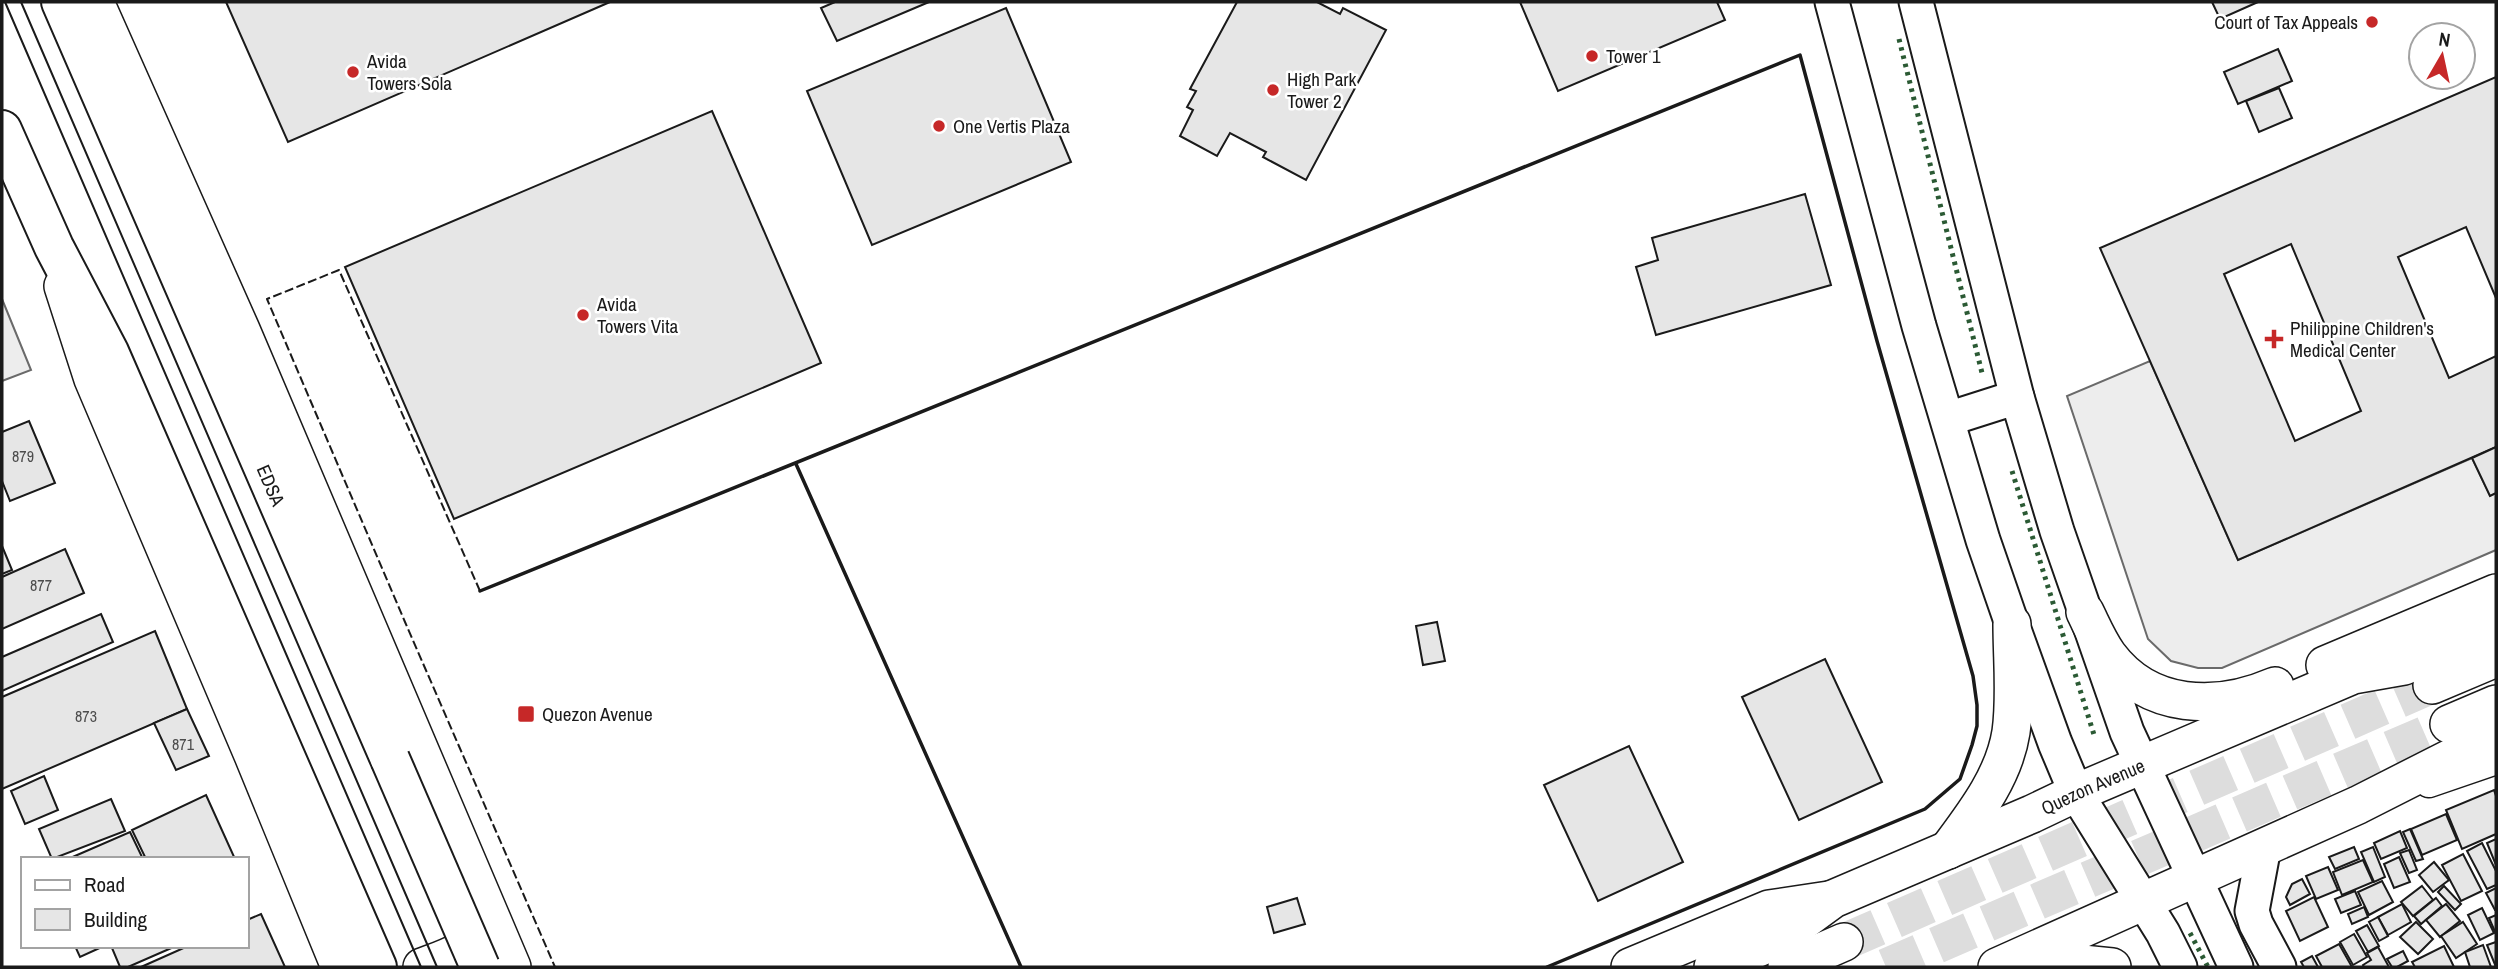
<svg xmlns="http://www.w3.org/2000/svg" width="2498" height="969" viewBox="0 0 2498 969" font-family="'Archivo Narrow',sans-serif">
  <rect width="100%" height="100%" fill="#fff"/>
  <g fill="#ededed" stroke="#6a6a6a" stroke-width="2">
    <polygon points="2,299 31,370 2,381"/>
    <polygon points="2150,361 2238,560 2472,458 2490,496 2496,493 2496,550 2222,668 2198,668 2171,661 2148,639 2067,396"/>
  </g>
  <g fill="#e6e6e6" stroke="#1a1a1a" stroke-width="2" fill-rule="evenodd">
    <polygon points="226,2 610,2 288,142"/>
    <polygon points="835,2 929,2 837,41 821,8"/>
    <polygon points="1237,2 1317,2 1340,14 1343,8 1386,30 1306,180 1263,157 1266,152 1230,133 1217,156 1180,136 1193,110 1187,107 1196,91 1190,89"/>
    <polygon points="1520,2 1717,2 1725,20 1558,91"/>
    <polygon points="2212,2 2258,2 2220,19"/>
    <polygon points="1006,8 1071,162 872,245 807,91"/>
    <polygon points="2278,49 2292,81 2238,104 2224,72"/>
    <path d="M2496 77V298L2466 227 2398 257 2449 378 2496 356V447L2238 560 2100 248ZM2291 244 2361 411 2295 441 2224 274Z"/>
    <polygon points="2279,88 2292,118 2259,132 2246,101"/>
    <polygon points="712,111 821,363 454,519 345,267"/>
    <polygon points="1805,194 1831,285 1656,335 1636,267 1658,260 1652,238"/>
    <polygon points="29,421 55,483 10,501 2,481 2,432"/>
    <polygon points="2496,447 2496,493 2490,496 2472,458"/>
    <polygon points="2,546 12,570 2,574"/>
    <polygon points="65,549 84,593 2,629 2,577"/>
    <polygon points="101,614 113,642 2,691 2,657"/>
    <polygon points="1437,622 1445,661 1423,665 1416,626"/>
    <polygon points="155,631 187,709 2,789 2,697"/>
    <polygon points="1825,659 1882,782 1799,820 1742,697"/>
    <polygon points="187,709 209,756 176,770 154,723"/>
    <polygon points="1629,746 1683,862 1598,901 1544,785"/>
    <polygon points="44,776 58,810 25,824 11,791"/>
    <polygon points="2494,790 2496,796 2496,834 2462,849 2446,810"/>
    <polygon points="206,795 235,859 146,859 132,830"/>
    <polygon points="111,799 125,831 52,859 39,829"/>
    <polygon points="2446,814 2457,840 2422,855 2411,829"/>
    <polygon points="2410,829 2423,859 2416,861 2403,832"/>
    <polygon points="2400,831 2407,848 2381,859 2374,843"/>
    <polygon points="130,832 143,859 68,859"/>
    <polygon points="2496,839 2496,865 2487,843"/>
    <polygon points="2482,843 2496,871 2496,885 2487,889 2467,851"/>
    <polygon points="2354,847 2359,859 2335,869 2329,857"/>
    <polygon points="2373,847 2385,877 2374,882 2361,852"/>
    <polygon points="2409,850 2417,870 2409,873 2400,853"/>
    <polygon points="2463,854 2482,891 2461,901 2442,865"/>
    <polygon points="2399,857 2410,882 2394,888 2384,864"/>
    <polygon points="2363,860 2373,882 2342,895 2333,872"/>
    <polygon points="2434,862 2449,880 2433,892 2419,875"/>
    <polygon points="2328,867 2338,890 2316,899 2306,876"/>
    <polygon points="2302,879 2310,894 2290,905 2286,897 2292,884"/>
    <polygon points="2382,881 2393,902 2369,915 2358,892"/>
    <polygon points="2422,886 2433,900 2413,916 2401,902"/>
    <polygon points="2444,886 2461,904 2455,910 2438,892"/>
    <polygon points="2496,888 2496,910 2495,910 2486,893"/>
    <polygon points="2355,891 2361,905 2341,913 2335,899"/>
    <polygon points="2314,897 2328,927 2300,941 2286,911"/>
    <polygon points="1297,898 1305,924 1274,933 1267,907"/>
    <polygon points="2436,898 2442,906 2421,924 2414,916"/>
    <polygon points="2402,904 2411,922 2388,935 2378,917"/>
    <polygon points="2446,904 2460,921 2440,937 2426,920"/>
    <polygon points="2364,907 2368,917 2352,924 2348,914"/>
    <polygon points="2482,908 2494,933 2480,940 2468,915"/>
    <polygon points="261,914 285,967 141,967 188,946 247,946 247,920"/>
    <polygon points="2496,915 2496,934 2489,918"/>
    <polygon points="2378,917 2388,936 2379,941 2369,922"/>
    <polygon points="2416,922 2433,939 2418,954 2400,937"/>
    <polygon points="2463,922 2477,944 2456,958 2441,936"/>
    <polygon points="2367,925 2379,946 2368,952 2356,931"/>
    <polygon points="2354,934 2367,957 2353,965 2340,942"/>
    <polygon points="2496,942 2496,967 2487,945"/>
    <polygon points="2339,944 2352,967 2322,967 2316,956"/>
    <polygon points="2483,945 2491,967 2470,967 2465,952"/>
    <polygon points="75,946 104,946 80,957"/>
    <polygon points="117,946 176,946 128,967 120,967 112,948"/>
    <polygon points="2444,946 2454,967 2415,967 2412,962"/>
    <polygon points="2378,947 2389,967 2364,967 2363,965 2371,960 2367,953"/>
    <polygon points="2403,951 2408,961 2397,967 2392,967 2387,959"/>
    <polygon points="2312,956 2318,967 2304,967 2301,962"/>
  </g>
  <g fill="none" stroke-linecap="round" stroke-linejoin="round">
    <g stroke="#ddd" stroke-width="37" stroke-dasharray="37 18" stroke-linecap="butt">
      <polyline points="1844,942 2432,685"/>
      <polyline points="1886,967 2449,724"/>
    </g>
    <defs>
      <polyline id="tertiary" points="2429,782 2496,759"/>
      <g id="secondary">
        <polyline points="1832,2 1919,326 1983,540 2012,624 2055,743 2076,793 2163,933 2180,967"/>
        <polyline points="1916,2 2017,397 2057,531 2127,732 2236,967"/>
        <polyline points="1948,419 2017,397"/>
        <polyline points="2264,847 2252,911 2256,924 2279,967"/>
      </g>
      <g id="primary">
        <polyline points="95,2 241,330 512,967"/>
        <polyline points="63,286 93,379 253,755 340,967"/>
        <path d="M2085 612C2092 626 2098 641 2108 655 2149 710 2217 711 2275 686"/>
        <polyline points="2325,665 2496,593"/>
        <polyline points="2432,685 2496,658"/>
        <polyline points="2449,724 2496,704"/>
        <path d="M1948 850C1974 815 2004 777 2011 732 2016 697 2012 659 2012 624"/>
        <polyline points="2017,965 2082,964 2112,967"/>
        <path d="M422 967C449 957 474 950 487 922"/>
        <polyline points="1630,967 1769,909 1829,900"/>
        <path id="s1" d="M1713 967 1777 940 1833 899 2032 814 2076 793 2353 675 2404 666 2496 626"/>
        <polyline points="1787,967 1844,942"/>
        <polyline points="1997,967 2358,805 2496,735"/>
      </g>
      <g id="trunk">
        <path id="s2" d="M61 2 390 759"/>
        <polyline points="2,130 54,247 109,352 377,967"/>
      </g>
    </defs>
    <use href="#tertiary" stroke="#1a1a1a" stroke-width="33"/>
    <use href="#secondary" stroke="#1a1a1a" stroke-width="37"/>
    <use href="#primary" stroke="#1a1a1a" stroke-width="40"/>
    <use href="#trunk" stroke="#1a1a1a" stroke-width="42"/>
    <use href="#tertiary" stroke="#fff" stroke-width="30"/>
    <use href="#secondary" stroke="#fff" stroke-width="33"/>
    <use href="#primary" stroke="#fff" stroke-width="37"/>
    <use href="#trunk" stroke="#fff" stroke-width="38"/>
    <g stroke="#1a1a1a" stroke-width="2">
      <polyline points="5,2 421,967"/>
      <polyline points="21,2 437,967"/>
    </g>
    <defs>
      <polyline id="trunk-bridge" points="390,759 480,967"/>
    </defs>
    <use href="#trunk-bridge" stroke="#1a1a1a" stroke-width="42" stroke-linecap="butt"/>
    <use href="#trunk-bridge" stroke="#fff" stroke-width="38"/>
    <g stroke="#2b5a34" stroke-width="5" stroke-dasharray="3.5 5" stroke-linecap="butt">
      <polyline points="1899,39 1983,377"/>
      <polyline points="2012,471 2095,738"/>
      <polyline points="2190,933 2208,967"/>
    </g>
    <polyline stroke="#1a1a1a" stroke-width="2" stroke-dasharray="9 3.5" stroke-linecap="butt" points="480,591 339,270 267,299 405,622 555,967"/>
    <g stroke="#1a1a1a" stroke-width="3.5">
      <polyline points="796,464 1021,967"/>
      <polyline points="480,591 1800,55 1877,341 1973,676 1977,705 1977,726 1972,745 1960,779 1925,809 1547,967"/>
    </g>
  </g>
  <g fill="#c62828" stroke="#fff" stroke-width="2.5">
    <circle cx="2372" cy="22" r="7"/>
    <circle cx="1592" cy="56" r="7"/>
    <circle cx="353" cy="72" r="7"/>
    <circle cx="1273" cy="90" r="7"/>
    <circle cx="939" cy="126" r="7"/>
    <circle cx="583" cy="315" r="7"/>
    <path d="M2270.5 328.5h7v7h7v7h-7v7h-7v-7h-7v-7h7z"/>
    <rect x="517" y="705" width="18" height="18" rx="3.5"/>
  </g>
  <g text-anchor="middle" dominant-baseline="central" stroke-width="5" stroke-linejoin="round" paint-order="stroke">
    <g font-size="16" fill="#4d4d4d">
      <text x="23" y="456">879</text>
      <text x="41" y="585">877</text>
      <text x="86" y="716">873</text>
      <text x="183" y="744">871</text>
    </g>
    <g font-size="19" fill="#1a1a1a" stroke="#fff" text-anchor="start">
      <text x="2358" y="22" text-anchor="end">Court of Tax Appeals</text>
      <text x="1606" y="56">Tower 1</text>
      <text x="367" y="61">Avida<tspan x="367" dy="22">Towers Sola</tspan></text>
      <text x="1287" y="79">High Park<tspan x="1287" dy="22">Tower 2</tspan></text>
      <text x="953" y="126">One Vertis Plaza</text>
      <text x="597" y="304">Avida<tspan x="597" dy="22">Towers Vita</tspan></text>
      <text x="2290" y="328">Philippine Children's<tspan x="2290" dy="22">Medical Center</tspan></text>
      <text x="542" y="714">Quezon Avenue</text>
    </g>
    <g font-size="19" fill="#1a1a1a" stroke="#fff">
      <text stroke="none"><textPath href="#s2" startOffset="527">EDSA</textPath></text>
      <text stroke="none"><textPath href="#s1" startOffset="422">Quezon Avenue</textPath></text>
    </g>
  </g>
  <rect width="2498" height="969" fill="none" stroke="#1a1a1a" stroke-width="7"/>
  <rect x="21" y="857" width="228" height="91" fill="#ffffff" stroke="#a3a3a3" stroke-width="2"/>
  <rect x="35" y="880" width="35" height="10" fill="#ffffff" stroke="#a3a3a3" stroke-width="2"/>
  <text x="84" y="892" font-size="21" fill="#1a1a1a">Road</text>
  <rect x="35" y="909" width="35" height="21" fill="#e6e6e6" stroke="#a3a3a3" stroke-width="2"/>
  <text x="84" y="927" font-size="21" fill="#1a1a1a">Building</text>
  <g transform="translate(2442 56) rotate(9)"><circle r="33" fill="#ffffff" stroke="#a3a3a3" stroke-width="2"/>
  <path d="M0-5L12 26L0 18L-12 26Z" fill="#c62828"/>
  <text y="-10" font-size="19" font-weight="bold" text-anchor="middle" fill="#1a1a1a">N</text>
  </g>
</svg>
